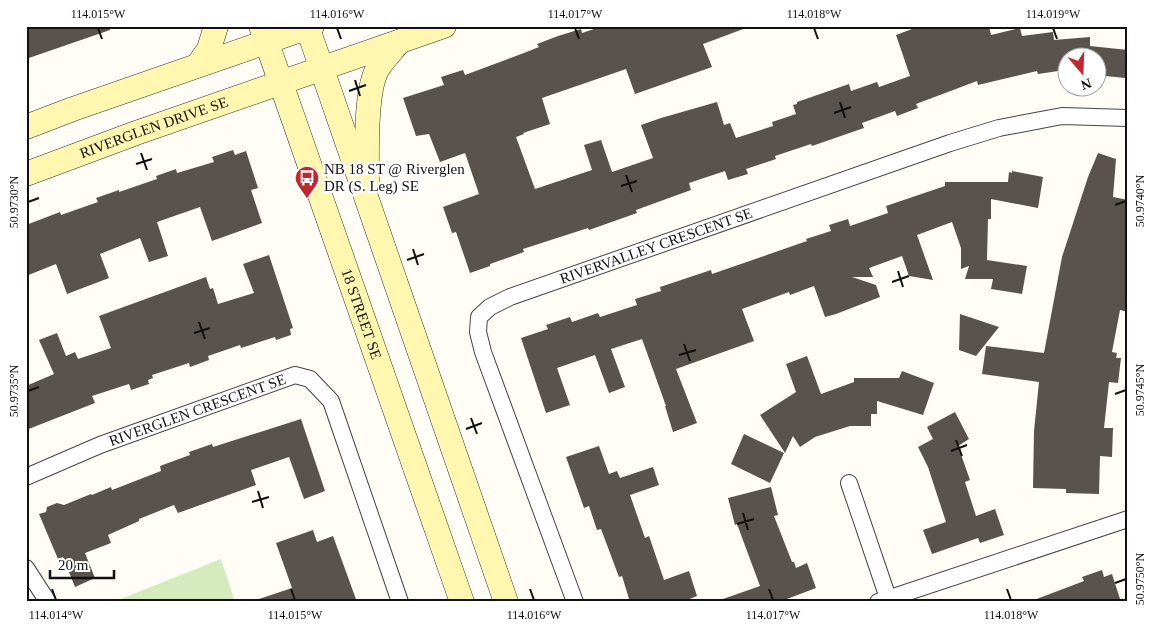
<svg xmlns="http://www.w3.org/2000/svg" width="1154" height="628" viewBox="0 0 1154 628" font-family="'Times New Roman',serif">
  <rect width="100%" height="100%" fill="#fffdf5"/>
  <polygon fill="#d5ebbd" points="221,559 235,602 113,602"/>
  <g fill="#5a524d">
    <polygon points="26,26 109,26 110,30 26,59"/>
    <polygon points="603,26 746,26 746,28 703,44 712,67 635,94 626,69 542,98 550,124 523,133 524,134 516,137 535,189 592,170 584,145 601,140 612,172 653,158 641,125 661,118 717,102 724,125 730,123 736,138 773,126 772,122 796,114 793,105 797,104 797,102 849,84 851,91 877,82 879,87 910,76 896,35 920,26 989,26 991,35 1020,28 1022,36 1053,32 1054,40 1090,37 1090,46 1128,50 1125,78 1096,75 1096,58 1066,58 1066,72 1065,70 1038,74 1037,71 978,85 977,81 916,104 918,108 897,116 895,111 862,123 864,128 812,146 811,144 775,156 776,159 746,169 748,174 728,180 725,171 689,183 691,190 636,210 637,213 589,230 588,228 523,249 524,252 490,264 490,266 470,273 456,232 452,233 443,207 479,194 465,153 440,162 429,134 416,136 403,98 444,85 441,77 463,70 465,75 529,51 539,47 537,44 558,36 581,29 582,33"/>
    <polygon points="233,150 235,155 246,151 258,188 251,190 262,223 212,241 200,207 157,222 168,256 149,262 140,238 100,254 109,278 67,294 56,264 26,276 26,225 60,212 61,215 98,202 96,198 119,190 119,192 157,179 156,176 176,169 177,173 214,162 212,157"/>
    <polygon points="1098,153 1116,159 1113,197 1128,200 1128,312 1120,310 1112,352 1117,353 1116,358 1121,358 1118,383 1109,382 1104,428 1113,428 1112,457 1100,456 1099,494 1066,493 1066,489 1033,488 1034,431 1039,382 982,374 986,346 1044,353 1062,257 1088,177"/>
    <polygon points="1012,171 1043,177 1038,208 991,199 991,219 988,219 987,260 1027,266 1022,294 991,289 993,279 965,279 969,266 961,269 961,248 952,222 917,235 933,280 909,276 902,256 869,268 873,277 852,277 876,285 880,297 836,314 825,317 814,286 790,295 789,292 742,309 754,341 676,369 697,423 673,432 665,406 666,406 642,339 611,349 625,387 609,393 595,355 557,368 570,405 546,413 521,338 548,329 546,325 570,317 572,322 598,313 600,317 637,305 635,299 661,291 660,287 711,270 712,274 807,241 806,239 831,231 829,225 848,219 850,226 888,213 886,206 945,186 945,182 1008,182 1009,172 1012,173"/>
    <polygon points="269,255 293,328 290,329 291,335 276,340 275,337 241,348 240,345 208,356 209,360 190,367 189,363 152,375 153,378 148,380 149,384 131,390 129,384 92,396 95,403 26,430 26,386 54,374 39,340 57,333 66,356 75,352 78,359 111,348 99,316 206,277 210,289 213,288 218,304 254,293 243,264"/>
    <polygon points="960,314 999,327 976,356 959,350"/>
    <polygon points="807,356 821,394 854,382 854,378 899,378 902,371 934,383 923,415 877,401 877,414 871,414 871,426 850,426 815,437 800,447 793,436 785,453 760,415 796,392 786,364"/>
    <polygon points="955,412 969,439 958,446 970,480 965,482 976,516 995,509 1004,535 980,543 978,538 932,554 923,530 946,522 928,467 918,447 933,439 927,427"/>
    <polygon points="301,419 325,491 304,499 289,457 251,470 256,485 178,513 174,505 139,519 139,521 108,535 111,543 85,553 95,578 75,587 63,557 58,559 39,514 46,512 47,507 57,503 64,505 91,494 92,495 111,487 112,490 125,485 161,471 160,466 190,455 189,452 212,444 213,447"/>
    <polygon points="744,434 784,453 770,483 731,464"/>
    <polygon points="599,446 609,474 617,471 620,478 653,467 659,485 630,495 645,538 649,536 664,580 689,571 697,596 682,602 630,602 622,576 619,577 601,529 597,530 589,506 584,508 566,457"/>
    <polygon points="771,487 778,515 774,516 792,562 794,562 796,568 807,563 816,588 779,602 723,602 723,599 760,586 737,524 735,525 728,498"/>
    <polygon points="313,530 317,542 333,536 357,602 260,602 259,599 292,588 276,543"/>
    <polygon points="1102,570 1104,577 1112,574 1121,602 1034,602 1034,600 1084,581 1082,577"/>
  </g>
  <g fill="none" stroke-linecap="round" stroke-linejoin="round">
    <defs>
      <g id="street">
        <path id="s1" d="M26 477 100 445 295 375 310 379 331 401 400 602"/>
        <polyline points="849,483 888,598"/>
        <polyline points="26,568 48,602"/>
        <path id="s2" d="M575 602 483 352 478 332 479 317 490 307 510 297 950 143 999 128 1062 116 1128 118"/>
        <polyline points="878,602 1128,519"/>
      </g>
      <g id="secondary">
        <path id="s3" d="M261 26 462 602"/>
        <polyline points="307,26 506,602"/>
        <polyline points="198,65 209,49 216,26"/>
        <polyline points="26,127 73,109 312,26"/>
        <path id="s4" d="M26 174 136 133 444 26"/>
        <path d="M367 182C367 155 365 92 377 70 382 60 392 51 399 42"/>
      </g>
    </defs>
    <use href="#street" stroke="#444" stroke-width="18"/>
    <use href="#secondary" stroke="#333" stroke-width="25"/>
    <use href="#street" stroke="#fff" stroke-width="16"/>
    <use href="#secondary" stroke="#fff6b0" stroke-width="24"/>
  </g>
  <path fill="none" stroke="#111" stroke-width="2" d="M98 28 102 39M337 28 341 39M575 28 579 39M814 28 818 39M1053 28 1057 39M355 80 360 96M349 91 366 85M840 102 845 118M834 113 851 107M141 153 147 170M136 164 152 159M626 175 632 192M621 186 637 181M28 202 39 198M1115 205 1126 201M413 249 418 265M407 260 424 254M898 271 903 287M892 282 909 276M199 322 205 339M194 333 210 328M684 344 690 361M679 355 696 350M28 391 39 387M1115 394 1126 390M471 418 477 434M466 429 482 423M956 440 962 456M951 451 967 445M258 491 263 508M252 502 269 497M743 513 748 530M737 524 754 519M1115 583 1126 579M52 589 56 600M291 589 295 600M530 589 534 600M769 589 773 600M1007 589 1011 600"/>
  <defs>
    <symbol id="bus-pin" viewBox="-11 -11 22 30"><path d="M0 17L-7.5 6A9.5 9.5 0 1 1 7.5 6Z" fill="#c4262e" stroke="#fff"/><path d="M-5-6H5V4H4V6H2V4H-2V6H-4V4H-5ZM-3.5-4V0h7V-4ZM-3.5 1.2v1.5H-2V1.2ZM2 1.2v1.5H3.5V1.2Z" fill="#fff"/></symbol>
  </defs>
  <g fill-rule="evenodd">
    <use href="#bus-pin" x="293" y="164" width="28" height="38"/>
  </g>
  <g text-anchor="middle" dominant-baseline="central" stroke-width="5" stroke-linejoin="round" paint-order="stroke">
    <g font-size="15" fill="#111" stroke="#fff">
      <text stroke="none"><textPath href="#s4" startOffset="136">RIVERGLEN DRIVE SE</textPath></text>
      <text stroke="none"><textPath href="#s2" startOffset="494">RIVERVALLEY CRESCENT SE</textPath></text>
      <text stroke="none"><textPath href="#s3" startOffset="305">18 STREET SE</textPath></text>
      <text stroke="none"><textPath href="#s1" startOffset="184">RIVERGLEN CRESCENT SE</textPath></text>
    </g>
    <g font-size="15" fill="#111" stroke="#fff" text-anchor="start">
      <text x="324" y="169">NB 18 ST @ Riverglen<tspan x="324" dy="17">DR (S. Leg) SE</tspan></text>
    </g>
  </g>
  <rect width="1154" height="628" fill="none" stroke="#ffffff" stroke-width="55"/>
  <g transform="translate(1082 72) rotate(161)"><circle r="24" fill="#ffffff" stroke="#a0a0a0"/>
  <path d="M0-4L9 19L0 12L-9 19Z" fill="#c4262e"/>
  <text y="-8" font-size="14" font-weight="bold" text-anchor="middle" fill="#111111">N</text>
  </g>
  <path d="M50 570v8h64v-8" fill="none" stroke="#111111" stroke-width="2.5"/>
  <text x="58" y="570" font-size="15" fill="#111111" stroke="#ffffff" stroke-width="4" paint-order="stroke">20 m</text>
  <rect x="28" y="28" width="1098" height="572" fill="none" stroke="#111" stroke-width="2"/>
  <g font-size="12" text-anchor="middle" fill="#111">
    <text x="98" y="18">114.015°W</text>
    <text x="337" y="18">114.016°W</text>
    <text x="575" y="18">114.017°W</text>
    <text x="814" y="18">114.018°W</text>
    <text x="1053" y="18">114.019°W</text>
    <text transform="translate(1140 201) rotate(-90)" y="4">50.9740°N</text>
    <text transform="translate(14 202) rotate(-90)" y="4">50.9730°N</text>
    <text transform="translate(1140 390) rotate(-90)" y="4">50.9745°N</text>
    <text transform="translate(14 391) rotate(-90)" y="4">50.9735°N</text>
    <text transform="translate(1140 579) rotate(-90)" y="4">50.9750°N</text>
    <text x="56" y="619">114.014°W</text>
    <text x="295" y="619">114.015°W</text>
    <text x="534" y="619">114.016°W</text>
    <text x="773" y="619">114.017°W</text>
    <text x="1011" y="619">114.018°W</text>
  </g>
</svg>
